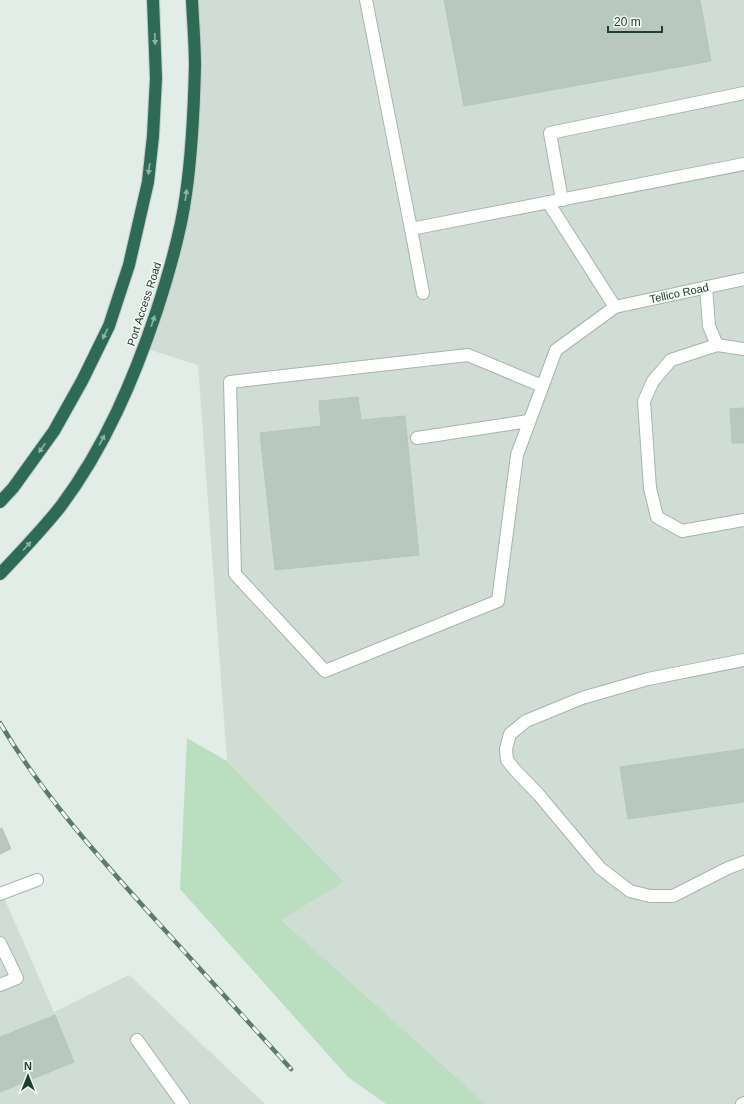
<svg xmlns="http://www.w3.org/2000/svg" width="744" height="1104" viewBox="0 0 744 1104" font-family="Helvetica,sans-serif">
  <rect width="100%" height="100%" fill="#e2ede7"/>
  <g fill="#d0ddd5">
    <polygon points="192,0 744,0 744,1102 740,1104 486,1104 280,920 344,882 227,761 198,365 144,348 186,196"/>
    <polygon points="2,893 54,1012 129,975 265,1104 0,1104 0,894"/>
  </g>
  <polygon fill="#bbdec0" points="187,738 227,761 344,882 281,920 486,1104 386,1104 348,1077 180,889"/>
  <g fill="#b8c7bf" stroke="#b5c6bd">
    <polygon points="444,0 700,0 711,61 464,106"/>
    <polygon points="358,397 361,420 405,416 419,555 275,570 260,433 321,426 319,401"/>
    <polygon points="744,408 744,443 732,443 730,409"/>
    <polygon points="744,749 744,802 628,819 620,767"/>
    <polygon points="2,828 11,849 0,854 0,829"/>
    <polygon points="55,1015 74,1062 0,1092 0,1037"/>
  </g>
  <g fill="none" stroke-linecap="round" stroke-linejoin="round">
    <defs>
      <g id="minor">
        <polyline points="366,0 411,229 744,164"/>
        <polyline points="562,200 550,133 744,93"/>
        <polyline points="548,202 615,307"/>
        <polyline points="411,229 423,293"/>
        <polyline points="706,287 709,326 717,345 744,349"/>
        <polyline points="717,345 671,360 653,381 644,401 650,488 657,517 682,531 744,520"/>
        <polyline points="542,386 468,355 230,382 235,574 325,671 498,601 517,455 556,350 615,307 744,279"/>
        <polyline points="417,438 529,421"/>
        <polyline points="744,660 648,679 582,698 526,721 510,734 506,749 507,760 515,770 539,795 600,868 630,891 650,896 673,896 728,868 744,862"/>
        <polyline points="0,894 37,880"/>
        <polyline points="0,943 17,978 0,985"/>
        <polyline points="137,1040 183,1104"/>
        <polyline points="742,1104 744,1103"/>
      </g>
      <g id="highway">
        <polyline points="0,502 13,488 54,431 82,381 109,326 129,265 148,182 153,136 156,78 153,0"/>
        <path d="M0 574C21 552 42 530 61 506 105 447 134 379 157 310 169 273 181 232 186 194 192 152 194 108 195 66 195 44 193 22 192 0"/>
      </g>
    </defs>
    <use href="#minor" stroke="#a5b5ad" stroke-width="14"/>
    <use href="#highway" stroke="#c1c9c6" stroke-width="14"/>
    <use href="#minor" stroke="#fff" stroke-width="12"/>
    <use href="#highway" stroke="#2d6b56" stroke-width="12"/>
    <defs>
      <path id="rail" d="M0 723C42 794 97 855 152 916 198 967 245 1018 291 1069"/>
    </defs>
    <use href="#rail" stroke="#5c7a6e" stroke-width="4.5"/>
    <use href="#rail" stroke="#f3f9f5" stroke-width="3" stroke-dasharray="9" stroke-linecap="butt"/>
  </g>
  <defs><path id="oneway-solid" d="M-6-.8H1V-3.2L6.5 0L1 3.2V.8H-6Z"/></defs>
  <g fill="#90b2a6">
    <use href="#oneway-solid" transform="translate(155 39) rotate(88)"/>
    <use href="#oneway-solid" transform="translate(149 169) rotate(97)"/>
    <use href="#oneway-solid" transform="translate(186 195) rotate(-82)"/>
    <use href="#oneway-solid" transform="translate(153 321) rotate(-72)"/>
    <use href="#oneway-solid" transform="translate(105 334) rotate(116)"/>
    <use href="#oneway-solid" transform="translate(102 440) rotate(-62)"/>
    <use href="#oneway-solid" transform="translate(42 448) rotate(125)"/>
    <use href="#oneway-solid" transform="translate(27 546) rotate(-48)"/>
  </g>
  <g text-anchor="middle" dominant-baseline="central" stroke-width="3" stroke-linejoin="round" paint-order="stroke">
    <g font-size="11" fill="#223e33" stroke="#f3f9f5">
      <text transform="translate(679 293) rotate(-12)">Tellico Road</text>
      <text transform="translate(144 304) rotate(-72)">Port Access Road</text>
    </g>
  </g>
  <g transform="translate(28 1076)" stroke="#f3f9f5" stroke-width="3" paint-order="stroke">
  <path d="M0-3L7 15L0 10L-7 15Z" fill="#223e33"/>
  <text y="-6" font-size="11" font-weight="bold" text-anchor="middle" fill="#223e33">N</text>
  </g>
  <path d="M608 26v6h54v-6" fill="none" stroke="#223e33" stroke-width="2"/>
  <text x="614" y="26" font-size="12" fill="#223e33" stroke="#f3f9f5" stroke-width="3" paint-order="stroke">20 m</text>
</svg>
